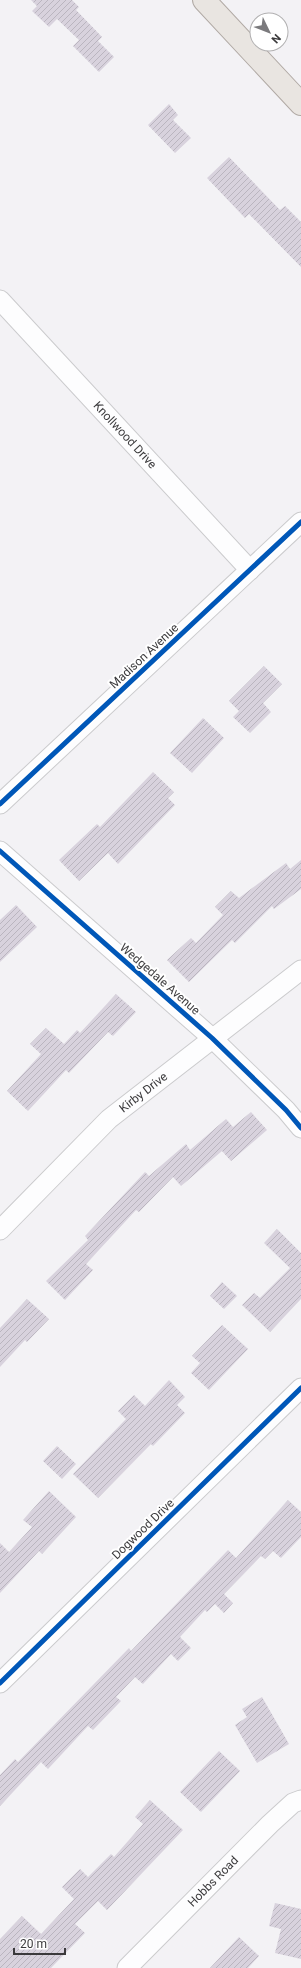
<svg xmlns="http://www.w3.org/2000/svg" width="301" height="1968" viewBox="0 0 301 1968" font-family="Roboto,sans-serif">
  <defs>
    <pattern id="building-hatch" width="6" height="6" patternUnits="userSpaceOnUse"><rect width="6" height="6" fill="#d8d2dd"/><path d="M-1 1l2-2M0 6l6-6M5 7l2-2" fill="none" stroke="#bab5bf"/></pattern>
  </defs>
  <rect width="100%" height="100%" fill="#f3f2f5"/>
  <g fill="url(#building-hatch)">
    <polygon points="31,0 72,0 79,7 76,10 102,37 98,41 114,57 99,72 73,46 79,40 57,19 49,27 32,11 37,6"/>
    <polygon points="169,104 178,115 173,120 191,138 175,153 148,125"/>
    <polygon points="229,157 280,210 285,206 301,222 301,267 249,214 245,218 207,178"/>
    <polygon points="264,666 282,684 263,703 271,712 250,733 233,717 239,711 229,701"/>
    <polygon points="203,718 224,738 192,773 170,753"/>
    <polygon points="153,772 174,792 168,798 175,805 118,864 108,853 79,881 59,860 97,824 100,827"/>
    <polygon points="301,860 301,889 274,909 272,906 235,943 232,940 189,982 167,960 191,938 196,943 223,915 215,907 231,891 239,898 286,863 290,869"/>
    <polygon points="16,905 37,927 0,962 0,920"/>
    <polygon points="116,994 136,1012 113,1036 108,1032 69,1073 66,1070 28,1111 7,1091 41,1054 30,1044 46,1028 64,1044 77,1030 80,1033"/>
    <polygon points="251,1112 267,1130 231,1161 222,1151 181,1186 173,1177 139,1212 136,1210 86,1264 93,1270 65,1300 46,1281 88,1240 85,1236 145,1172 149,1176 186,1144 190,1150 226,1119 233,1127"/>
    <polygon points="277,1229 301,1253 301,1299 270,1332 242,1305 254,1293 260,1298 290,1268 264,1243"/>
    <polygon points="222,1282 237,1296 224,1309 210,1296"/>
    <polygon points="27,1299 49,1319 27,1342 25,1340 0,1367 0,1328"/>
    <polygon points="222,1325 248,1349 209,1390 191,1373 200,1363 192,1356"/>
    <polygon points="169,1380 185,1397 177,1405 185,1413 153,1446 151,1444 98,1498 73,1474 126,1419 118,1411 134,1395 145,1406"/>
    <polygon points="57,1446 76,1464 62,1479 43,1461"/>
    <polygon points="49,1491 76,1517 42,1554 39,1551 0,1593 0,1543 9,1552 32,1527 23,1520"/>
    <polygon points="288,1500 301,1512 301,1537 281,1558 273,1551 265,1559 261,1556 224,1594 233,1603 224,1613 215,1604 207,1612 205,1610 180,1637 191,1648 178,1661 171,1654 143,1684 135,1677 116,1697 121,1701 93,1730 88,1726 48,1769 41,1762 0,1806 0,1775 15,1759 18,1762 129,1648 131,1651 228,1550 236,1558"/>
    <polygon points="262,1697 289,1744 257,1763 235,1725 247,1717 242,1709"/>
    <polygon points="219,1751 240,1771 201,1812 180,1792"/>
    <polygon points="150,1800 183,1830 107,1910 98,1901 75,1924 85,1933 51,1968 0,1968 0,1939 22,1916 41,1934 74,1899 62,1887 80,1869 88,1877 111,1854 114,1857 143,1824 135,1817"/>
    <polygon points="275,1903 301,1909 301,1959 275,1953 281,1929 269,1926"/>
    <polygon points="239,1937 259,1956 248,1968 210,1968"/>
  </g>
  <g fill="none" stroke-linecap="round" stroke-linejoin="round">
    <defs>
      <g id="minor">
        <path id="s1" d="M0 300 250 570"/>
        <polyline points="0,804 301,522"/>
        <polyline points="0,851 212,1038 286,1110 301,1128"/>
        <path id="s2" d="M0 1230 109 1119 301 970"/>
        <polyline points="0,1683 301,1388"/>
        <path id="s3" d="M127 1968 270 1824 293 1803 301 1800"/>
      </g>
      <polyline id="major" points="204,0 301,104"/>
    </defs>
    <use href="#minor" stroke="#cbcbcd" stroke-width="21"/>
    <use href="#major" stroke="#b0a9a4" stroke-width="24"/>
    <use href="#minor" stroke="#fdfdfe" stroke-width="19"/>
    <use href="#major" stroke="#e9e5e1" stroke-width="22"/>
    <defs>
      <g id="cycleway">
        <polyline points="0,804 301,522"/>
        <polyline points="0,851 212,1038 286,1110 301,1128"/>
        <polyline points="0,1683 301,1388"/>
      </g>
    </defs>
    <use href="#cycleway" stroke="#fff" stroke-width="8"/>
    <use href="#cycleway" stroke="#0057b8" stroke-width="5"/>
  </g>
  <g text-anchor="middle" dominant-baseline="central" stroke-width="4" stroke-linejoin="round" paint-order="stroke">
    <g font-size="12" fill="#3b3a3c" stroke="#fff">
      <text stroke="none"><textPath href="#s1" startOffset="184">Knollwood Drive</textPath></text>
      <text transform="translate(144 656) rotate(-43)">Madison Avenue</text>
      <text transform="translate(160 979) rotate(41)">Wedgedale Avenue</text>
      <text stroke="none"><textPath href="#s2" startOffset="199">Kirby Drive</textPath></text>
      <text transform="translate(143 1529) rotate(-44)">Dogwood Drive</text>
      <text stroke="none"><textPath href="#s3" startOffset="122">Hobbs Road</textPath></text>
    </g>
  </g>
  <g transform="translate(269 32) rotate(133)"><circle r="19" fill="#ffffff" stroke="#b1b0b1"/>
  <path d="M0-3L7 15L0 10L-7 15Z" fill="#7b7a7d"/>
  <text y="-6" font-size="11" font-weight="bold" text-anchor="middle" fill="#3b3a3c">N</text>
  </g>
  <path d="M14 1948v6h51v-6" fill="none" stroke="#3b3a3c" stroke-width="2"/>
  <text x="20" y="1948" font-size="12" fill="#3b3a3c" stroke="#ffffff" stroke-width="3" paint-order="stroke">20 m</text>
</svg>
